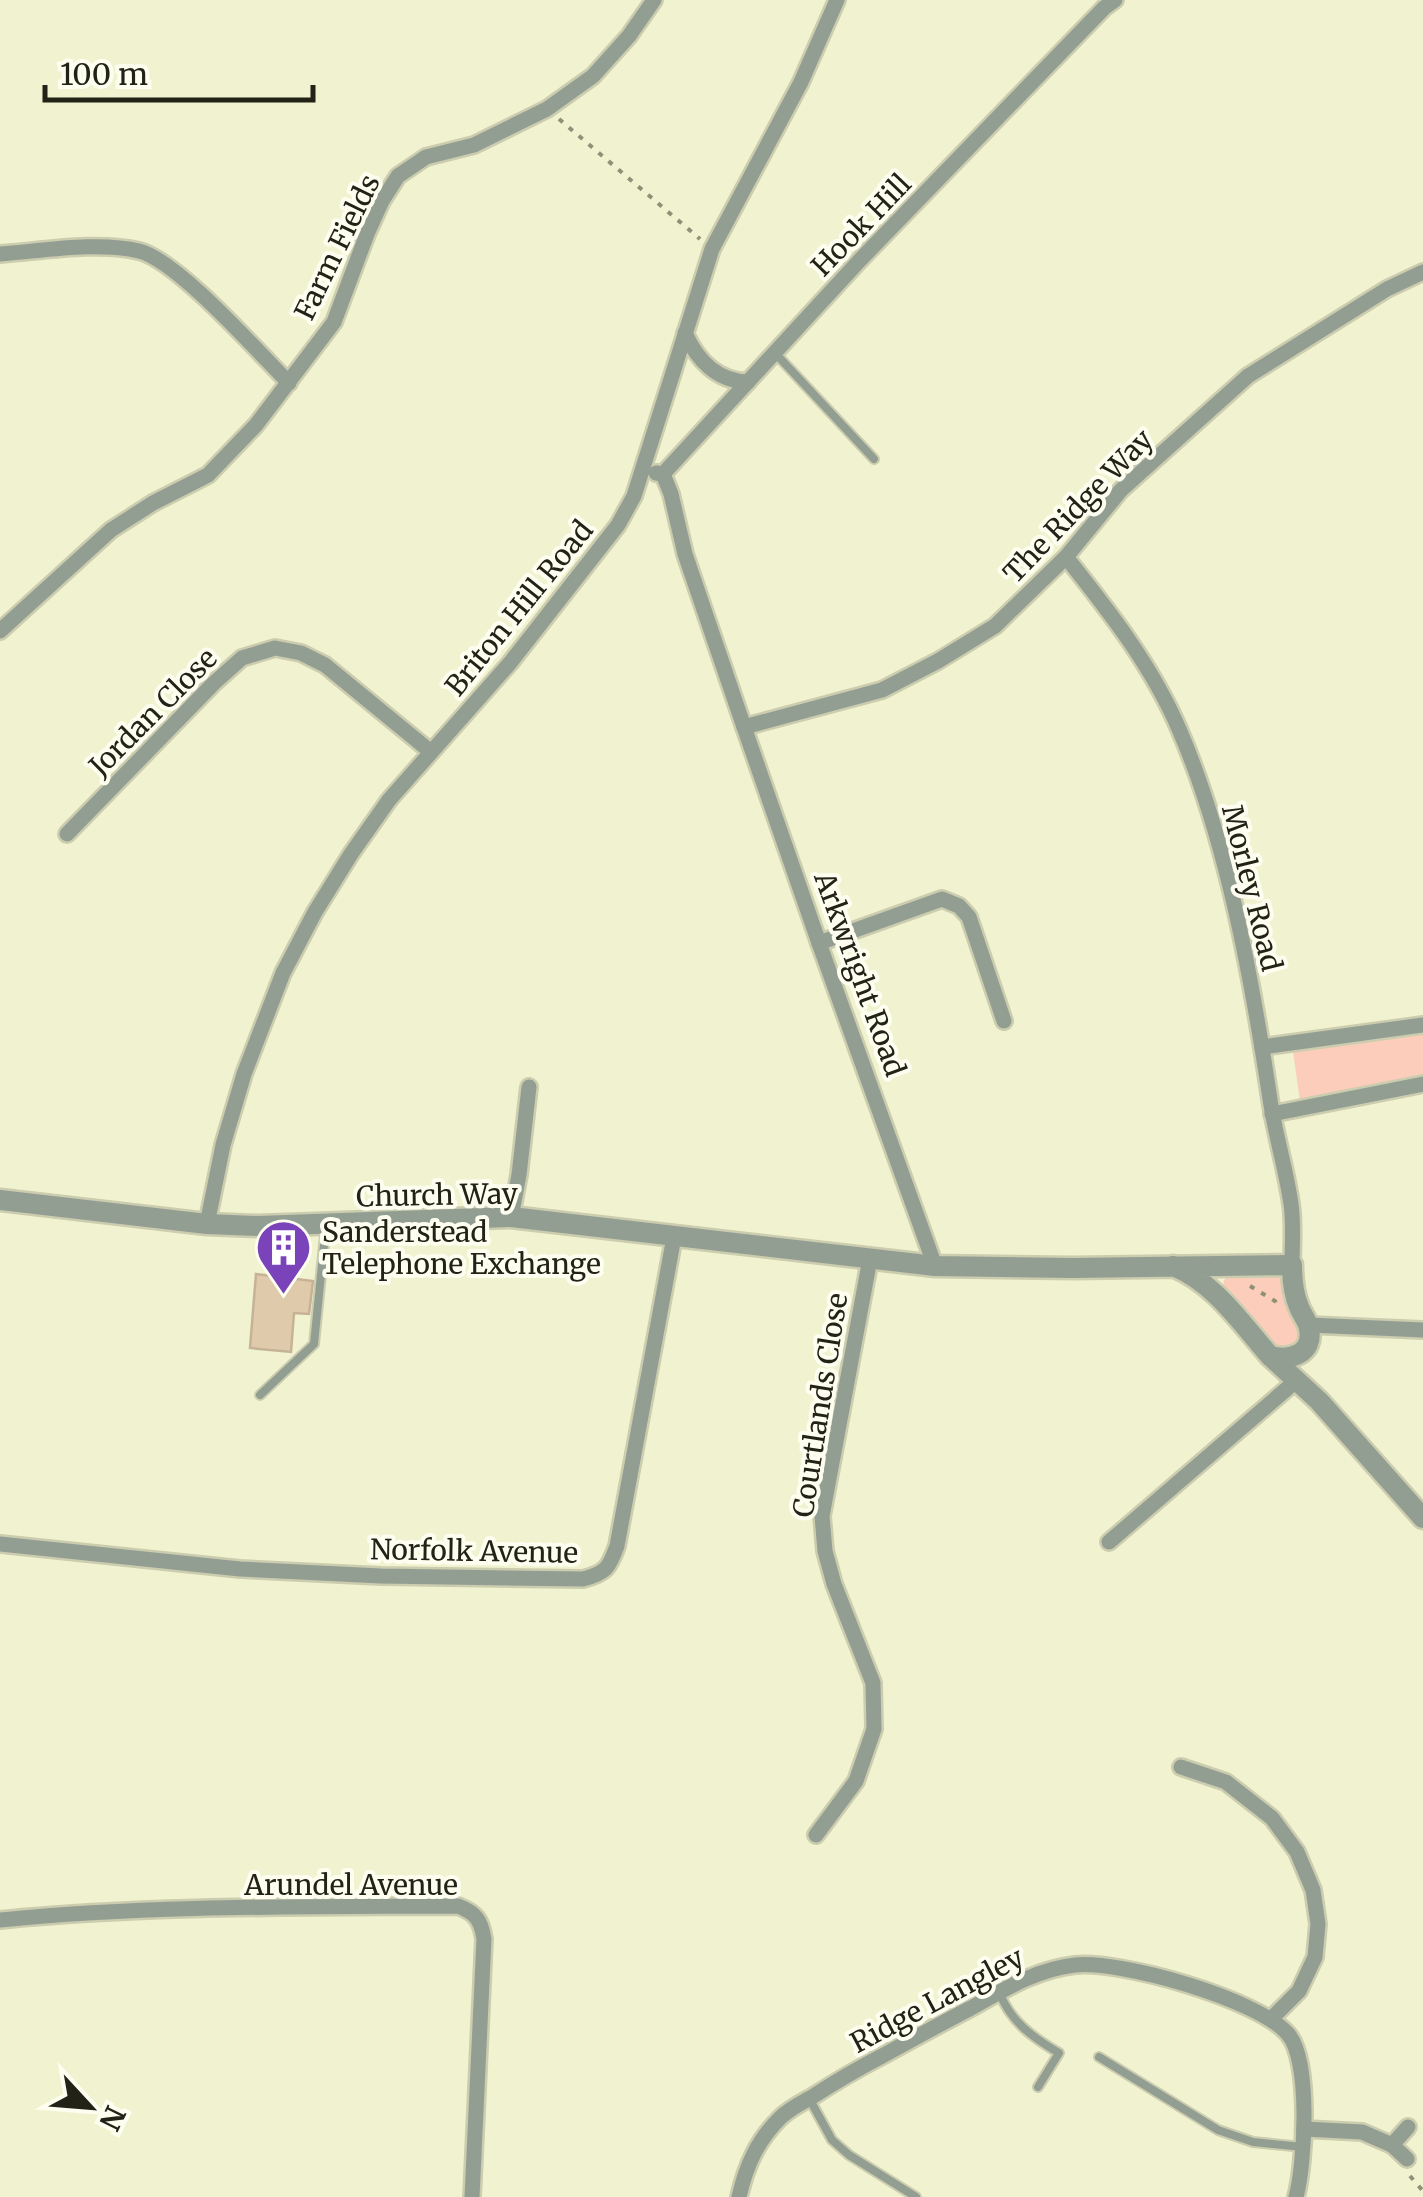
<svg xmlns="http://www.w3.org/2000/svg" width="1423" height="2197" viewBox="0 0 1423 2197" font-family="Merriweather,serif">
  <rect width="100%" height="100%" fill="#f1f3d0"/>
  <g fill="#fccdba">
    <polygon points="1423,1033 1423,1081 1300,1101 1293,1052"/>
    <polygon points="1279,1274 1284,1284 1284,1299 1294,1310 1302,1345 1278,1352 1222,1291 1224,1280 1230,1275"/>
  </g>
  <polygon fill="#dfcaac" stroke="#c6b295" stroke-width="2.5" points="256,1274 313,1281 309,1314 294,1313 291,1352 250,1348"/>
  <g fill="none" stroke-linecap="round" stroke-linejoin="round">
    <defs>
      <g id="service">
        <polyline points="775,353 874,459"/>
        <polyline points="260,1395 314,1344 326,1225"/>
        <path d="M999 1992C1011 2022 1032 2037 1059 2053L1038 2087"/>
        <polyline points="1099,2057 1218,2130 1253,2142 1303,2147"/>
        <polyline points="809,2098 832,2140 849,2155 916,2197"/>
      </g>
      <g id="minor">
        <path d="M0 254C42 251 99 241 139 251 177 260 258 352 289 383"/>
        <path d="M685 333C697 360 717 381 748 382"/>
        <polyline points="656,473 663,474 860,260 1104,8 1115,0"/>
        <polyline points="663,474 671,494 685,554 744,727 819,943 935,1266"/>
        <path d="M1066 557C1109 611 1152 666 1179 729 1227 840 1252 980 1270 1099 1275 1134 1286 1169 1291 1204 1294 1224 1292 1245 1292 1265"/>
        <polyline points="0,631 111,530 153,503 208,475 256,425 334,322 367,234 382,201 398,176 426,157 474,145 547,109 593,76 629,36 654,0"/>
        <polyline points="744,727 882,690 938,661 995,626 1066,557 1121,490 1248,376 1387,289 1423,272"/>
        <polyline points="67,834 214,683 242,658 275,648 301,653 325,665 431,752"/>
        <polyline points="819,943 942,899 959,906 969,917 1004,1021"/>
        <polyline points="1262,1047 1423,1025"/>
        <polyline points="1272,1114 1423,1084"/>
        <polyline points="511,1217 519,1175 529,1087"/>
        <polyline points="207,1224 223,1145 244,1074 283,973 315,912 351,854 389,800 510,663 618,525 634,496 712,249 801,82 837,0"/>
        <polyline points="1309,1325 1423,1330"/>
        <polyline points="1109,1542 1297,1380"/>
        <path d="M0 1544 240 1569 381 1576 583 1579C606 1573 609 1568 617 1546L674 1237"/>
        <polyline points="1181,1767 1226,1782 1272,1818 1297,1852 1313,1890 1318,1924 1315,1957 1299,1991 1271,2019"/>
        <polyline points="816,1835 856,1781 874,1729 873,1683 834,1584 825,1551 822,1516 870,1259"/>
        <path d="M0 1920C152 1905 306 1907 458 1906 476 1913 481 1920 484 1939L472 2197"/>
        <polyline points="1304,2129 1362,2132 1392,2145 1408,2127"/>
        <polyline points="1392,2145 1407,2159"/>
        <path d="M739 2197C746 2166 757 2141 780 2118 789 2109 801 2103 812 2097 835 2082 859 2068 884 2055 913 2039 942 2023 971 2008 1003 1990 1037 1969 1075 1965 1120 1960 1258 1999 1288 2034 1311 2060 1305 2164 1296 2197"/>
      </g>
      <g id="tertiary">
        <path d="M0 1200 207 1224 258 1226 511 1217 935 1266 1073 1268 1292 1265C1292 1279 1293 1293 1299 1307 1302 1315 1308 1321 1309 1329 1314 1354 1290 1361 1270 1356 1242 1324 1214 1282 1173 1266"/>
        <polyline points="1270,1356 1319,1401 1423,1518"/>
      </g>
    </defs>
    <use href="#service" stroke="#cccdaf" stroke-width="12"/>
    <use href="#minor" stroke="#cccdaf" stroke-width="20"/>
    <use href="#tertiary" stroke="#cccdaf" stroke-width="25"/>
    <g stroke="#8f9078" stroke-width="4" stroke-dasharray="5 8" stroke-linecap="butt">
      <polyline points="559,119 700,239"/>
      <polyline points="1250,1286 1275,1301 1278,1306"/>
      <polyline points="1410,2176 1423,2191"/>
    </g>
    <use href="#service" stroke="#939e93" stroke-width="8"/>
    <use href="#minor" stroke="#939e93" stroke-width="15"/>
    <use href="#tertiary" stroke="#939e93" stroke-width="20"/>
  </g>
  <defs>
    <symbol id="building-pin" viewBox="-11 -11 22 30"><path d="M0 17L-7.5 6A9.5 9.5 0 1 1 7.5 6Z" fill="#7b43ba" stroke="#fdfef0"/><path d="M-4-6H4V6H1V3H-1V6H-4ZM-2.5-4.3h1.7v1.8h-1.7ZM.8-4.3h1.7v1.8H.8ZM-2.5-1h1.7V.8h-1.7ZM.8-1h1.7V.8H.8Z" fill="#fff"/></symbol>
  </defs>
  <g fill-rule="evenodd">
    <use href="#building-pin" x="252" y="1216" width="63" height="86"/>
  </g>
  <g text-anchor="middle" dominant-baseline="central" stroke-width="8" stroke-linejoin="round" paint-order="stroke">
    <g font-size="28" fill="#222216" stroke="#fdfef0">
      <text transform="translate(861 225) rotate(-46)">Hook Hill</text>
      <text transform="translate(337 247) rotate(-64)">Farm Fields</text>
      <text transform="translate(1078 506) rotate(-46)">The Ridge Way</text>
      <text transform="translate(519 608) rotate(-51)">Briton Hill Road</text>
      <text transform="translate(153 712) rotate(-45)">Jordan Close</text>
      <text transform="translate(1252 888) rotate(76)">Morley Road</text>
      <text transform="translate(860 974) rotate(70)">Arkwright Road</text>
      <text transform="translate(437 1195) rotate(-1)">Church Way</text>
      <text transform="translate(820 1405) rotate(-81)">Courtlands Close</text>
      <text transform="translate(474 1551) rotate(1)">Norfolk Avenue</text>
      <text x="351" y="1885">Arundel Avenue</text>
      <text transform="translate(937 2000) rotate(-28)">Ridge Langley</text>
    </g>
    <g font-size="28" fill="#222216" stroke="#fdfef0" text-anchor="start">
      <text x="322" y="1232">Sanderstead<tspan x="322" dy="32">Telephone Exchange</tspan></text>
    </g>
  </g>
  <g transform="translate(90 2107) rotate(116)" stroke="#fdfef0" stroke-width="8" paint-order="stroke">
  <path d="M0-8L18 38L0 25L-18 38Z" fill="#222216"/>
  <text y="-15" font-size="28" font-weight="bold" text-anchor="middle" fill="#222216">N</text>
  </g>
  <path d="M45 85v15h268v-15" fill="none" stroke="#222216" stroke-width="5"/>
  <text x="60" y="85" font-size="30" fill="#222216" stroke="#fdfef0" stroke-width="8" paint-order="stroke">100 m</text>
</svg>
